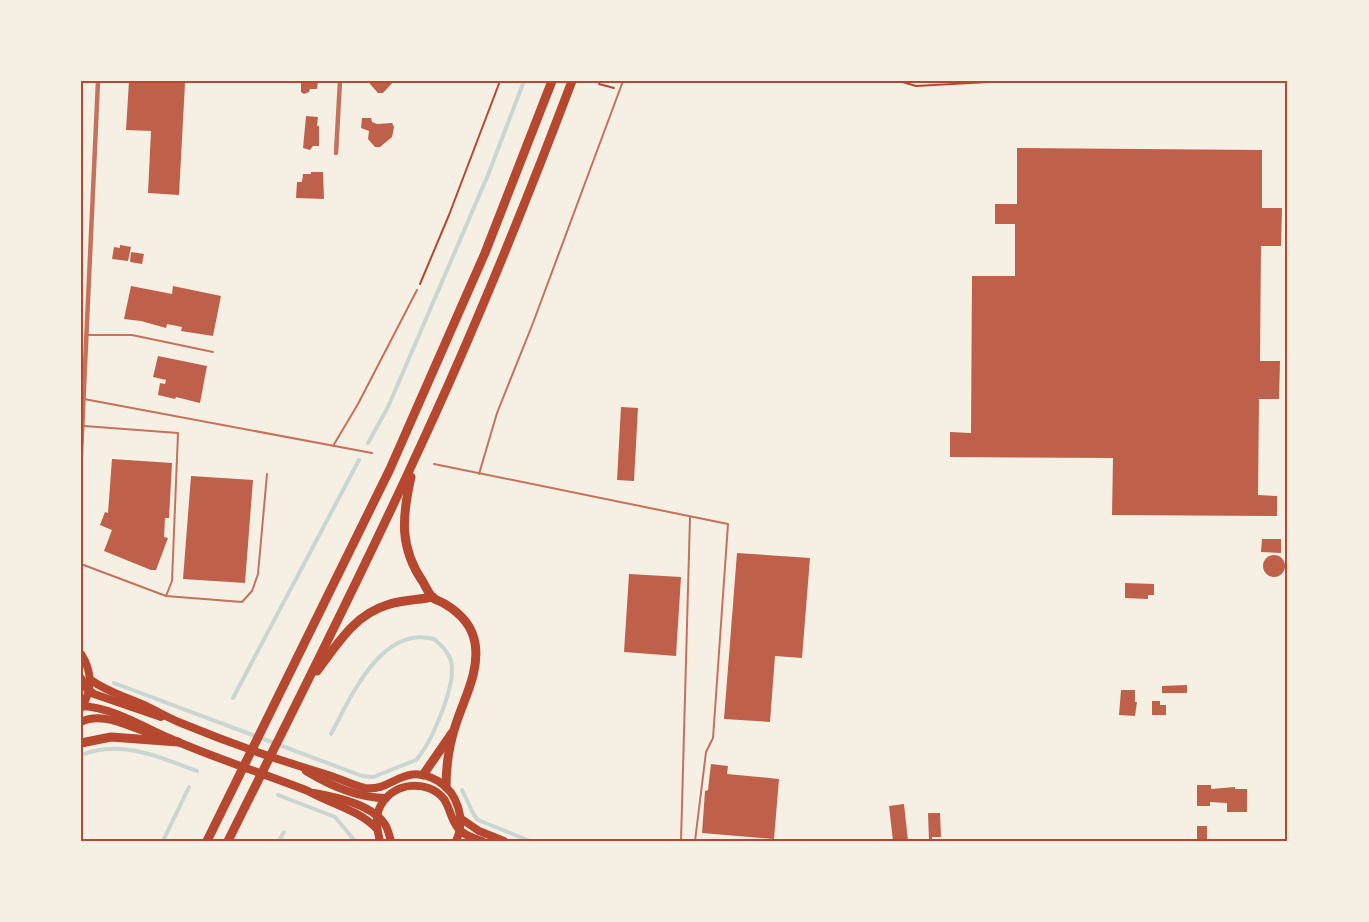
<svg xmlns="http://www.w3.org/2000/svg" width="1369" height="922" viewBox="0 0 1369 922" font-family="'PT Sans Narrow',sans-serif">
  <rect width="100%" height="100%" fill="#f6efe4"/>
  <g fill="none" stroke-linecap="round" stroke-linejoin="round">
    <g stroke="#c9d6d2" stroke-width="4">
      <polyline points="368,443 388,407 488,175 524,81"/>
      <polyline points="114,683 362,776 373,777 416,760"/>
      <polyline points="233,698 359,460"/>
      <path d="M331 734C351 697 381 625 434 639 441 645 448 651 451 661 457 684 432 742 416 760"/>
      <path d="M81 755C122 739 159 757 197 771"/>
      <polyline points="462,790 474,815 478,820 530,841"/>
      <polyline points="278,795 335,817 355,841"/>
      <polyline points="163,841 189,787"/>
      <polyline points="279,841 284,832"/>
    </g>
  </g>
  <g fill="#bf614a">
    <polygon points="129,81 185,83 179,195 148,193 151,131 126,130"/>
    <polygon points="301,81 318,81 317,89 310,89 309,92 304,94 301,92"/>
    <polygon points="370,81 394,81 383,93 378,93 370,84"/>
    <polygon points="306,116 318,117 317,126 319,126 319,146 313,146 310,150 303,148"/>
    <polygon points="362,118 371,118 372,122 377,124 392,123 394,127 392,137 380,147 375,147 368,139 369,131 361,128"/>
    <polygon points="1017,148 1262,150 1262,208 1282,208 1281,246 1261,246 1260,361 1280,361 1279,399 1259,399 1258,495 1277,496 1277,516 1112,515 1113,458 950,457 950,432 971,433 972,276 1015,276 1015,224 995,224 995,204 1017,204"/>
    <polygon points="311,172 323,172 324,199 296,198 297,182 302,182 303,174 311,174"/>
    <polygon points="120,245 131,247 128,261 112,259 114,247 120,248"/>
    <polygon points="131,252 144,254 142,264 130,262"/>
    <polygon points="131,286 172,294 173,286 221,296 213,336 181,331 182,327 167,324 166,328 141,321 124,319"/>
    <polygon points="158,356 207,366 200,403 176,397 175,399 158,395 160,383 165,384 166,380 153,377"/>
    <polygon points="621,407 638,408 634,481 617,480"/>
    <polygon points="112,459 172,463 169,518 165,518 164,537 168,538 156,570 151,570 104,551 112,530 100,525 105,512 108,513"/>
    <polygon points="191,476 253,480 245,583 183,579"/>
    <polygon points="1262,539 1281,539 1281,553 1261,552"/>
    <polygon points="737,553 810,558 802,658 775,656 770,722 724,719"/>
    <circle cx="1274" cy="566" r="11"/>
    <polygon points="629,574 681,577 676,656 624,652"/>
    <polygon points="1125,583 1154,584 1154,595 1148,595 1148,599 1125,598"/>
    <polygon points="1187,685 1187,693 1162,693 1162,686"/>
    <polygon points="1121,690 1135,690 1135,702 1137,702 1135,716 1119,715"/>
    <polygon points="1152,701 1160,701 1160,705 1166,705 1166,715 1152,715"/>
    <polygon points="711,764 728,766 727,774 779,779 774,839 702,833 705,791 708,790"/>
    <polygon points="1197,785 1211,785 1211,789 1235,787 1235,789 1247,789 1247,812 1227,812 1227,803 1210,802 1210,806 1197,806"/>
    <polygon points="904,804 908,841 893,841 889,806"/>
    <polygon points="928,813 940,813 941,837 932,837 932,841 929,841"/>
    <rect x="1197" y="826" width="10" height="13"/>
  </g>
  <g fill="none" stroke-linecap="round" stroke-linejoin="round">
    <g stroke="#b5482f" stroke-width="2">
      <polyline points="899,81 916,86 1007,81"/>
      <polyline points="599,84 614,88"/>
      <polyline points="420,284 449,215 500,81"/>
    </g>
    <g stroke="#c5725c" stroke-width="2">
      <polyline points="86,335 132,335 213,352"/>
      <polyline points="84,399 372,453"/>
      <polyline points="84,426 178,433 172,581 166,596"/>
      <polyline points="333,446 358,404 417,290"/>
      <polyline points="434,464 728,524 713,738 706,752 695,841"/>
      <polyline points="479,474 497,413 533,323 623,81"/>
      <polyline points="81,564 166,596 242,602 252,591 258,574 267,474"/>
      <polyline points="681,841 690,517"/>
    </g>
    <g stroke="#c5725c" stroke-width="4.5">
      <polyline points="336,153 340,81"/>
      <polyline points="81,454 98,81"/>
    </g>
    <g stroke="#b5482f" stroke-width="8">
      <path d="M81 654C92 671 93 690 81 708"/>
      <polyline points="81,678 85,687 94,694 161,717"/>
      <path d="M91 680C107 692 126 697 144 705 157 711 168 718 181 723 227 742 275 759 322 773 337 777 351 785 365 788 393 792 403 761 438 781 458 793 466 820 456 841"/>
      <path d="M82 706C114 708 141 726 169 738 214 758 262 773 308 791 331 804 359 810 377 829"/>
      <path d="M81 722C105 710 133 730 157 735"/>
      <path d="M306 771C329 785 358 798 386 798"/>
      <path d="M314 793C336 797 370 804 384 823 388 828 389 835 391 841"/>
      <polyline points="460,818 479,831 504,841"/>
      <path d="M380 841C377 830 375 815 381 805 393 782 428 779 444 799 450 808 451 820 458 828 463 835 474 838 482 841"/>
    </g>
    <g stroke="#b5482f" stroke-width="9">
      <path d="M411 477C402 517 399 547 423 582 426 587 429 594 433 598 436 600 442 602 445 604 460 613 472 625 475 643 480 673 463 700 455 727 449 746 446 767 446 787"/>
      <path d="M317 671C337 645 354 615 387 605 401 600 418 600 433 597"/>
      <polyline points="81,743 111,737 178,742"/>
      <polyline points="423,775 452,733"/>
      <polyline points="207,841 390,469 485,253 552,81"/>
      <path d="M228 841C291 714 356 587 415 458 473 334 524 208 572 81"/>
    </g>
  </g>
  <rect width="1369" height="922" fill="none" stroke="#f6efe4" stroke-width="165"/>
  <rect x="82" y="82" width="1204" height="758" fill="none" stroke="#b5482f" stroke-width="2"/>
</svg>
